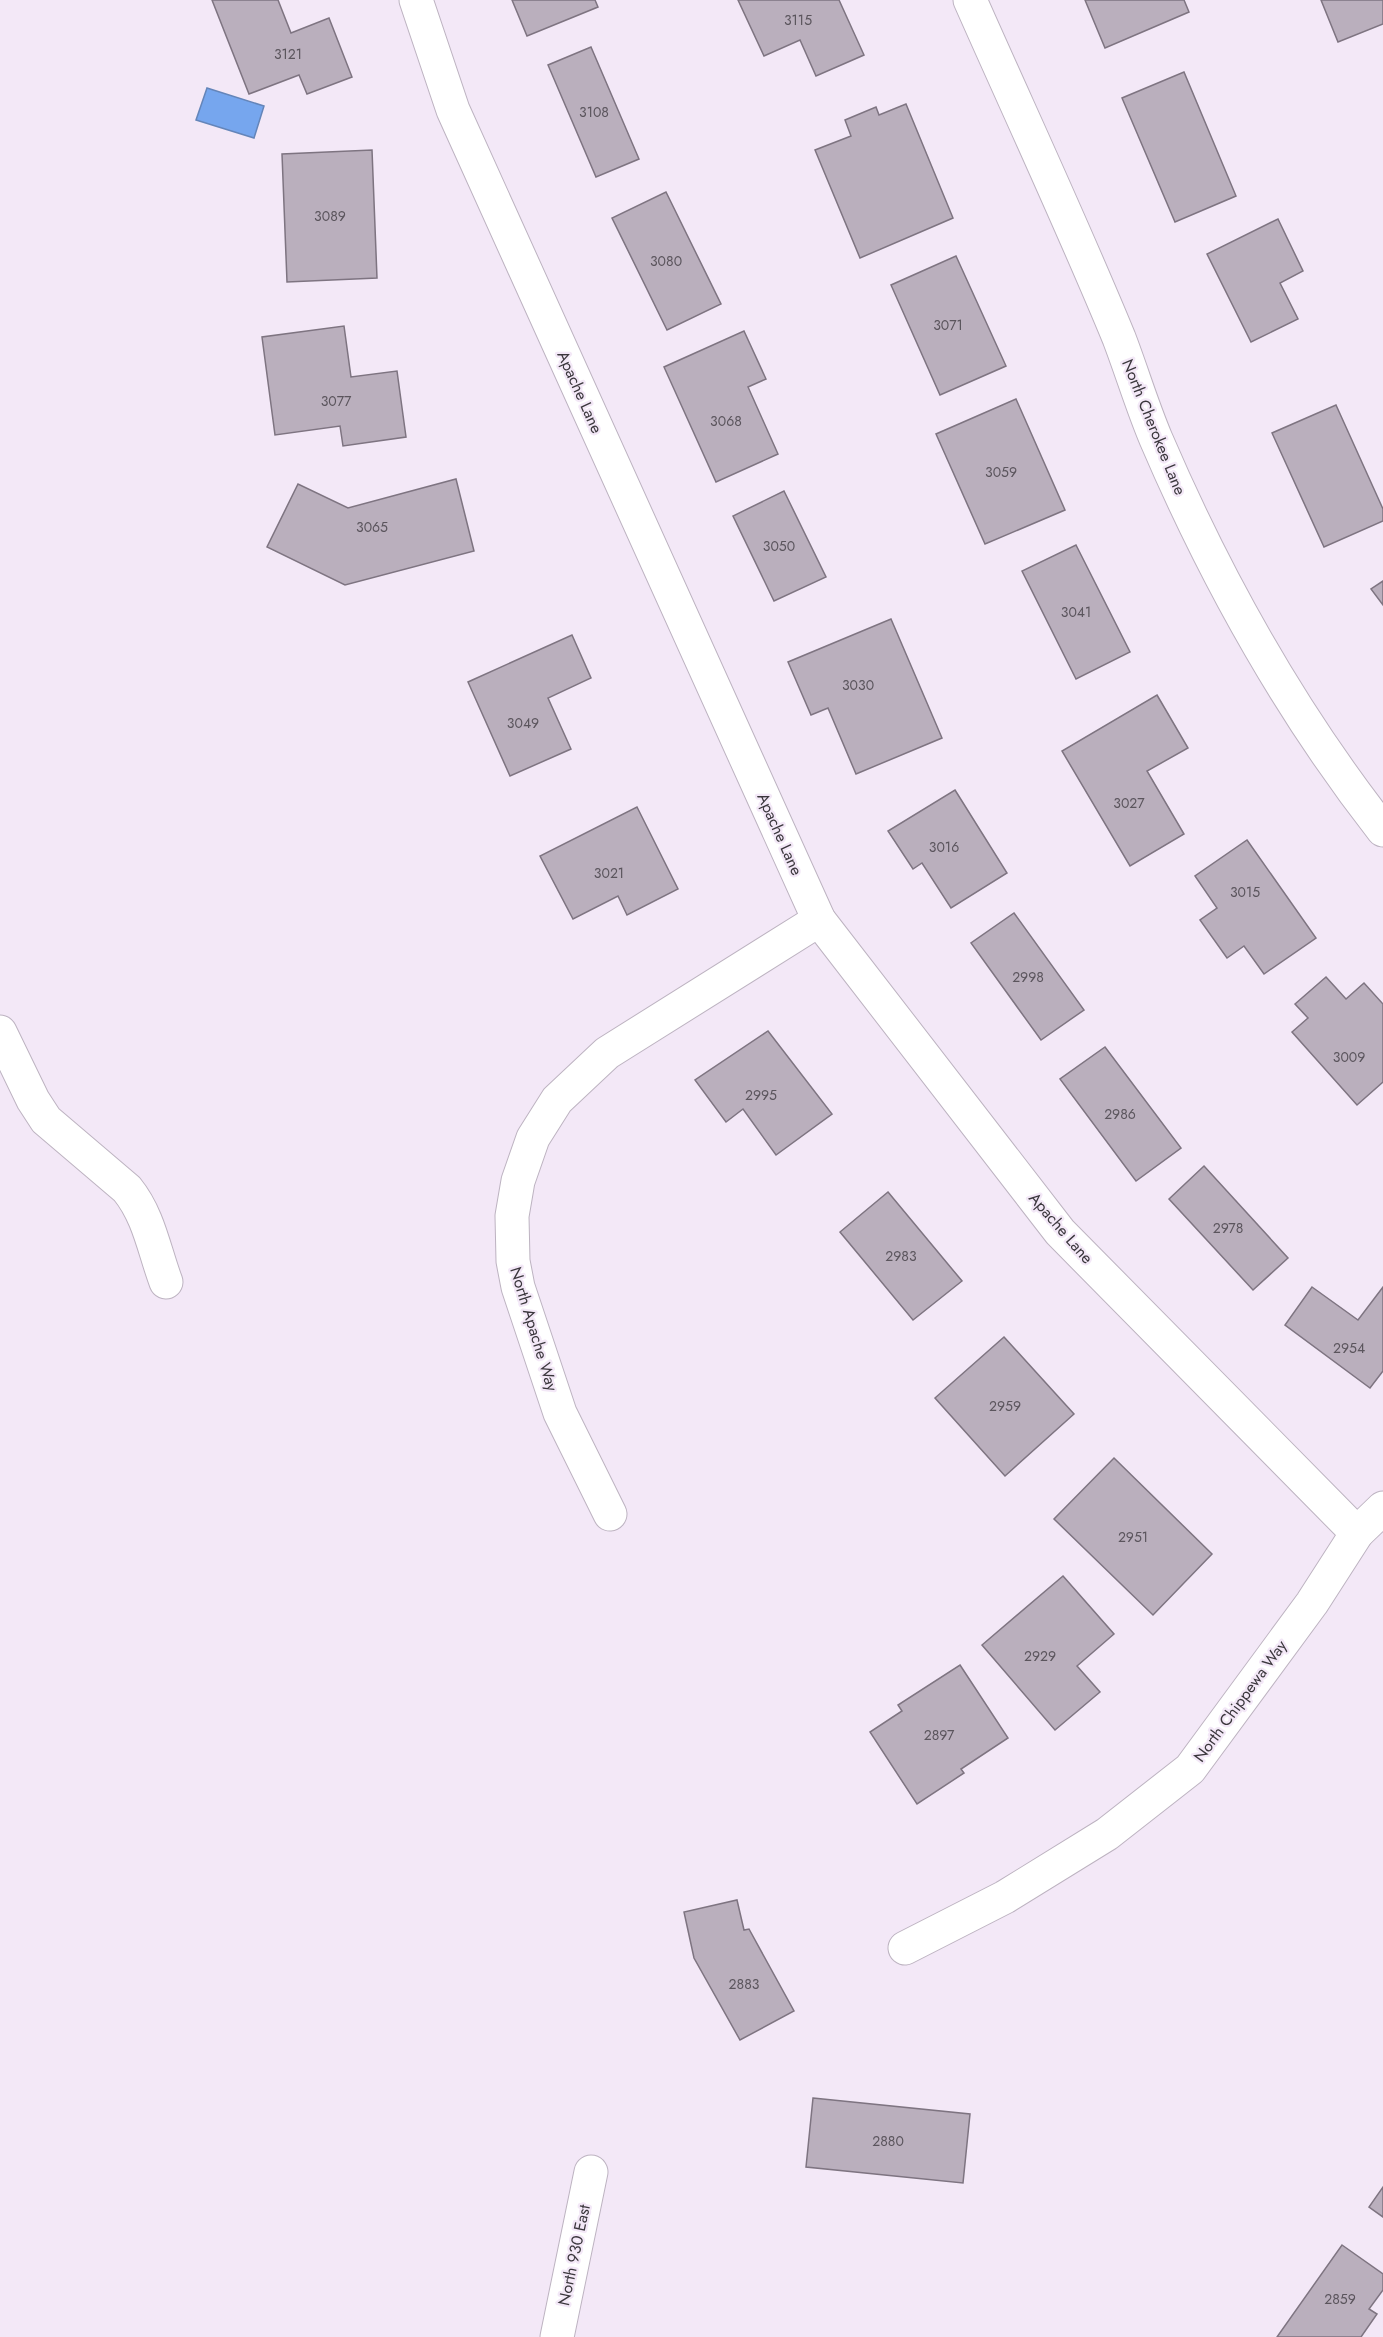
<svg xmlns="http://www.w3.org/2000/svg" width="1383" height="2337" viewBox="0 0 1383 2337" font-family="Jost,sans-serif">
  <rect width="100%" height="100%" fill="#f3e8f7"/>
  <polygon fill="#76a6ee" stroke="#6485b9" stroke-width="1.5" points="207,88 264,106 254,138 196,120"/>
  <g fill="#baafbd" stroke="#7e7481" stroke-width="1.5">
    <polygon points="212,0 278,0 291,33 329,18 352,77 307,94 299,75 249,94"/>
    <polygon points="512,0 595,0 598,7 527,36"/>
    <polygon points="738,0 839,0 864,55 816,76 800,40 764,56"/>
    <polygon points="1085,0 1184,0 1189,12 1105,48"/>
    <polygon points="1321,0 1383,0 1383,24 1338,42"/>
    <polygon points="591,47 639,159 596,177 548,65"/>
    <polygon points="1184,72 1236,196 1175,222 1122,98"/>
    <polygon points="906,104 953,218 860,258 815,150 851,136 845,120 876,107 879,115"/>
    <polygon points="372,150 377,278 287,282 282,154"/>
    <polygon points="666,192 721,304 667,330 612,218"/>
    <polygon points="1278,219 1303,271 1280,283 1298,319 1251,342 1207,254"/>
    <polygon points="956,256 1006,366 940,395 891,285"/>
    <polygon points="344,326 351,377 397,371 406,437 343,446 340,426 275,435 262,337"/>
    <polygon points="744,331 766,379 748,387 778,454 716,482 664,367"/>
    <polygon points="1016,399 1065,510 985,544 936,434"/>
    <polygon points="1336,405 1383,509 1383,521 1324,547 1272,433"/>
    <polygon points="456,479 474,551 345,585 267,547 298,484 348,508"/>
    <polygon points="784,491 826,577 774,601 733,516"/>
    <polygon points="1076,545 1130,652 1076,679 1022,571"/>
    <polygon points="1383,581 1383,605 1371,589"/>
    <polygon points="891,619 942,738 856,774 828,708 811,715 788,662"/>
    <polygon points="572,635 591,678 548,698 571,749 510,776 468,682"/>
    <polygon points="1157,695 1188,748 1147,771 1184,834 1130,866 1062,751"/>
    <polygon points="955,790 1007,873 951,908 922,863 913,869 888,831"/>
    <polygon points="637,807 678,889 627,915 618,896 573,919 540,856"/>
    <polygon points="1247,840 1316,938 1264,974 1244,946 1227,958 1200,920 1217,908 1195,876"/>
    <polygon points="1014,913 1084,1010 1041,1040 971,943"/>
    <polygon points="1326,977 1346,999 1364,983 1383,1004 1383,1082 1357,1105 1292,1032 1308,1018 1295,1004"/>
    <polygon points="768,1031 832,1114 776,1155 743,1109 726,1122 695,1080"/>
    <polygon points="1105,1047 1181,1148 1136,1181 1060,1079"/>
    <polygon points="1204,1166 1288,1258 1253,1290 1169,1199"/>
    <polygon points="888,1192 962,1281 913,1320 840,1232"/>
    <polygon points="1312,1287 1358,1320 1383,1287 1383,1371 1370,1388 1285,1325"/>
    <polygon points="1004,1337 1074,1414 1005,1476 935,1398"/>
    <polygon points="1114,1458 1212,1554 1153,1615 1054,1519"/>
    <polygon points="1063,1576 1114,1634 1077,1666 1100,1692 1055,1730 982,1645"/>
    <polygon points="960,1665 1008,1738 961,1769 964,1773 917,1804 870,1732 902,1711 898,1705"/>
    <polygon points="737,1900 744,1930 749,1929 794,2011 740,2040 694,1958 684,1912"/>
    <polygon points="813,2098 970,2114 963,2183 806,2167"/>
    <polygon points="1383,2187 1383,2217 1369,2207"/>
    <polygon points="1342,2245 1383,2274 1383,2290 1369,2309 1377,2314 1361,2337 1277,2337"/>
  </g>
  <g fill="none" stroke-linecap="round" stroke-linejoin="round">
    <defs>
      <g id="minor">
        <polyline points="416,0 453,110 819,920 1060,1232 1357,1533"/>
        <path d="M970 0C1020 113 1072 224 1119 338 1132 372 1142 406 1156 439 1216 579 1289 710 1383 830"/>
        <path d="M0 1032 33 1100 46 1120 127 1189C149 1216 154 1250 166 1282"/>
        <polyline points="610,1514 560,1413 518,1287 513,1261 512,1216 518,1181 533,1138 557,1100 607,1053 819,920"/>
        <polyline points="905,1948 1005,1897 1107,1834 1190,1769 1312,1603 1357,1533 1383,1508"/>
        <polyline points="557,2337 591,2172"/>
      </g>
    </defs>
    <use href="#minor" stroke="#bdb3c1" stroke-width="35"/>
    <use href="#minor" stroke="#fff" stroke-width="33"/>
  </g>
  <g text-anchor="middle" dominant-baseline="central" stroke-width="4.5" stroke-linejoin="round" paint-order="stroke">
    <g font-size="14" fill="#5b555d">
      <text x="798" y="20">3115</text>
      <text x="288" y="54">3121</text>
      <text x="594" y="112">3108</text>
      <text x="330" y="216">3089</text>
      <text x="666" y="261">3080</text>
      <text x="948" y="325">3071</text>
      <text x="336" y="401">3077</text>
      <text x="726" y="421">3068</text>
      <text x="1001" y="472">3059</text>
      <text x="372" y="527">3065</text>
      <text x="779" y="546">3050</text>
      <text x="1076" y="612">3041</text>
      <text x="858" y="685">3030</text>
      <text x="523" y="723">3049</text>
      <text x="1129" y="803">3027</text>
      <text x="944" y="847">3016</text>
      <text x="609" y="873">3021</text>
      <text x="1245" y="892">3015</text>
      <text x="1028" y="977">2998</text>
      <text x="1349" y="1057">3009</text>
      <text x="761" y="1095">2995</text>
      <text x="1120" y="1114">2986</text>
      <text x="1228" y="1228">2978</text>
      <text x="901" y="1256">2983</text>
      <text x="1349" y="1348">2954</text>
      <text x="1005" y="1406">2959</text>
      <text x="1133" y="1537">2951</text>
      <text x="1040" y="1656">2929</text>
      <text x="939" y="1735">2897</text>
      <text x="744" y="1984">2883</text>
      <text x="888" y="2141">2880</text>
      <text x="1340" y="2299">2859</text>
    </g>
    <g font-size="16" fill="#3b373d" stroke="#f3e8f7">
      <text transform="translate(580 392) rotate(66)">Apache Lane</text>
      <text transform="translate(1154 427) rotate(68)">North Cherokee Lane</text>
      <text transform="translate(780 834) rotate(66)">Apache Lane</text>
      <text transform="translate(1061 1228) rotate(49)">Apache Lane</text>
      <text transform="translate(534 1329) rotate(73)">North Apache Way</text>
      <text transform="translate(1240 1701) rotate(-54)">North Chippewa Way</text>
      <text transform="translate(574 2255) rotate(-78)">North 930 East</text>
    </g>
  </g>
</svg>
